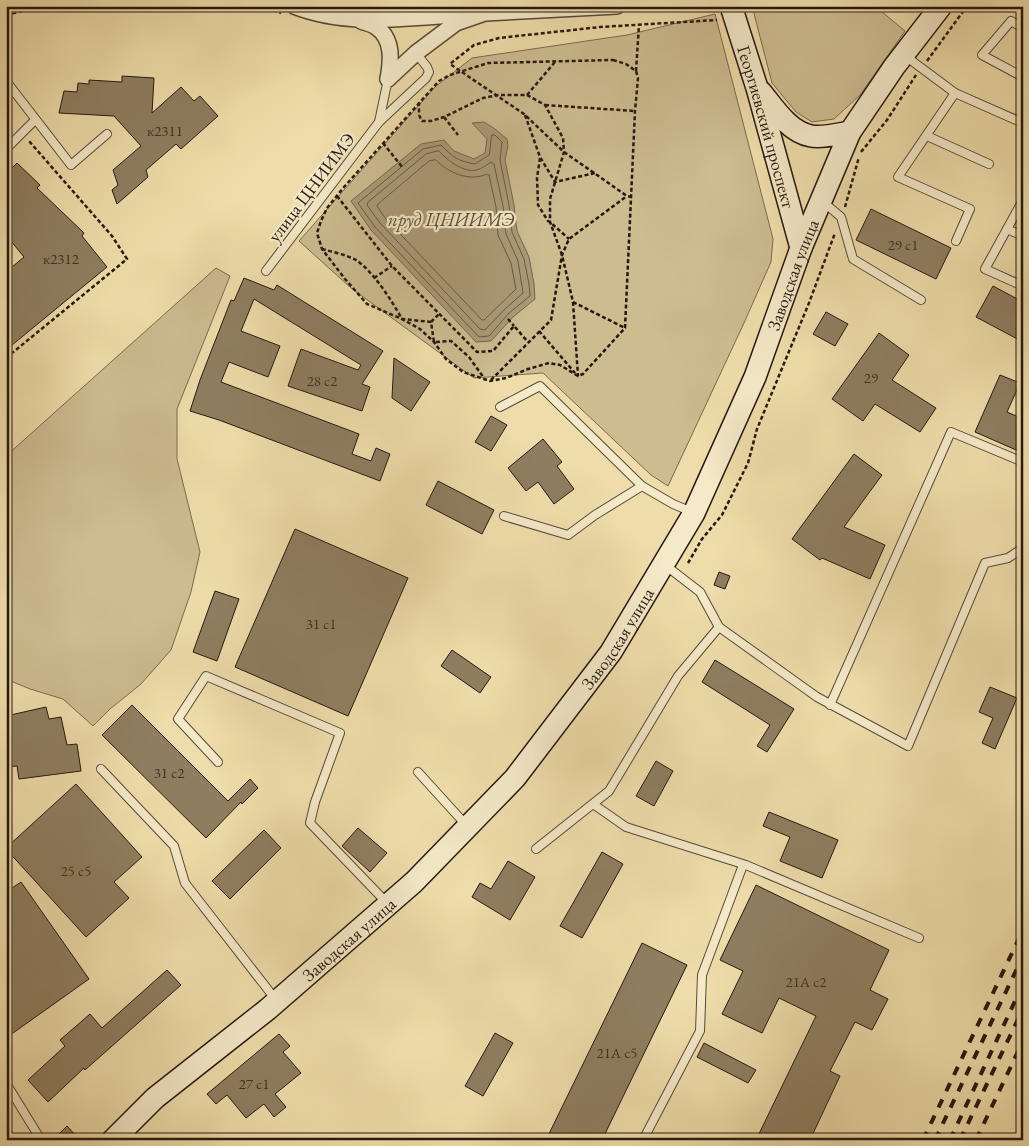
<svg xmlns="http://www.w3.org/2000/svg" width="1029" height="1146" viewBox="0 0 1029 1146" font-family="'EB Garamond',serif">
  <rect width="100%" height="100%" fill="#eda"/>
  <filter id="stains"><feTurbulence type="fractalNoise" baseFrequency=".004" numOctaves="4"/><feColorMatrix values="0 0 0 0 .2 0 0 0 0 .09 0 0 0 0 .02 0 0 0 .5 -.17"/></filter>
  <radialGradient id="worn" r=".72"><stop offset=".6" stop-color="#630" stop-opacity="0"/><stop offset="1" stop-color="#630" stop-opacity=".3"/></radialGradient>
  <g fill="#ccbc90" stroke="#796a50">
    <polygon points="752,6 875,6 905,31 860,95 834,119 812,122 796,112 772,83"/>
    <polygon points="715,14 773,239 771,262 744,323 668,486 651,475 543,373 474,378 351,288 299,241 435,87 472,58 627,35"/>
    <polygon points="216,268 230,276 177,409 177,459 200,552 191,592 171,650 141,684 110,709 93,726 63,699 30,689 6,679 6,456"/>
  </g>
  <polygon fill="#aa9a76" stroke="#75664d" points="484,122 495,129 507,139 508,146 505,160 514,205 517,231 529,257 534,284 535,299 513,317 491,341 476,342 371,230 351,201 421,144 444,140 454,151 474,159 485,153 487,139 472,123"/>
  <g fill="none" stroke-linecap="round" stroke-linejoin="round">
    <g stroke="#685943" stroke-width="1">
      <path d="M492 135H495L502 142 500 160 509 205 512 232 524 259 529 284 530 296 509 313 489 336 479 337 375 227 358 203 423 149 441 145C453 157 457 161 475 164L489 155Z"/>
      <path d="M439 151C447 160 463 173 477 170 482 168 487 165 491 162L494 164 503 206 506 234 518 261 523 293 505 309 485 330 480 329 380 223 367 205 368 202 426 154Z"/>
      <path d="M436 160C448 173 470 182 487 174L489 175 496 207 498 235 511 263 516 289 484 320H482L385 218 377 206 378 204 429 161Z"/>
    </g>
  </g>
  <g fill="#8e7e60" stroke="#261810">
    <polygon points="122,76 154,78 152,113 181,87 194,101 200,96 218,116 181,149 176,144 146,170 148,177 117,204 112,190 118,185 113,170 141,146 114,116 59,113 64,91 77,92 78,83 89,84 89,80 122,82"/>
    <polygon points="17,163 40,185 37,188 84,233 82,236 107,267 6,350 6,272 24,257 6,235 6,174"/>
    <polygon points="871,209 951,248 936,279 856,240"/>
    <polygon points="244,278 274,290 277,285 383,351 362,384 370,387 362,411 288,386 301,349 358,370 361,365 254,299 241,331 280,346 268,377 229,362 221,382 359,434 352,454 371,461 376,448 390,454 380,481 219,420 190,411 200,380 231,300 234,301"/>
    <polygon points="993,286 1023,302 1023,342 976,317"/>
    <polygon points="826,312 848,324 835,346 813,334"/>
    <polygon points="879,333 909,355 892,380 936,408 920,432 875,404 863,421 832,399"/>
    <polygon points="394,358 430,382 411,411 392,398"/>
    <polygon points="1000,375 1020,383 1007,412 1023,419 1023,453 975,432"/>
    <polygon points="491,416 507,425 491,451 475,442"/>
    <polygon points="543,439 562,462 557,466 574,489 554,504 538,482 526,491 508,468"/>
    <polygon points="854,454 882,475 844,527 885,545 870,579 822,558 820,560 792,539"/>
    <polygon points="438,481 494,510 482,534 426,505"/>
    <polygon points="295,529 408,578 348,716 235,667"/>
    <polygon points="719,572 730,576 725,589 714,585"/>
    <polygon points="215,591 239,599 217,661 193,652"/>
    <polygon points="452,650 491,677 480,693 441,666"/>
    <polygon points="715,660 794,709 767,752 757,746 770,725 702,682"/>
    <polygon points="990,687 1017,698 995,749 982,743 993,718 979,712"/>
    <polygon points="132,705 228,801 250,779 258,788 242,804 241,802 206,838 102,735"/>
    <polygon points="46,707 49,719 61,717 67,745 77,744 81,771 19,779 17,766 6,767 6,716"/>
    <polygon points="656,761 673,771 654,806 636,796"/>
    <polygon points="76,784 142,857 114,882 129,898 86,937 6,849 6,848"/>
    <polygon points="769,812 838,840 822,878 780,861 790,837 763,826"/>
    <polygon points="358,828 387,853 370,872 342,846"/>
    <polygon points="264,830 281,848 230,899 212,881"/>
    <polygon points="602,852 623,864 582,938 560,926"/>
    <polygon points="508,861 535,877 510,920 472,897 480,883 491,889"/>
    <polygon points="21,882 89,979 6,1038 6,892"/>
    <polygon points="756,885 889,950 870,990 888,999 872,1030 855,1022 830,1071 840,1076 810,1140 756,1140 816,1016 779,998 762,1033 722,1014 743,971 720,960"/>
    <polygon points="642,943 687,965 602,1140 546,1140"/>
    <polygon points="167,970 181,985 85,1070 84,1068 48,1102 28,1080 65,1046 60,1040 90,1014 102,1028"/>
    <polygon points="495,1033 513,1043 483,1096 465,1086"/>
    <polygon points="279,1034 290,1046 283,1052 301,1073 275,1094 286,1107 274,1117 264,1104 246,1118 227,1095 216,1104 207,1094"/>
    <polygon points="704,1043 756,1070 748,1083 697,1057"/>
    <polygon points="67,1126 80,1140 53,1140"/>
  </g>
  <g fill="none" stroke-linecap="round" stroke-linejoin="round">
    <defs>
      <g id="lane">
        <polyline points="1023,28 1011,21 982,55 1023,77"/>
        <polyline points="904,55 955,93 1023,123"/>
        <polyline points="6,81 71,165 107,134"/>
        <polyline points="955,93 898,177 970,209 956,241"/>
        <polyline points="379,122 388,79"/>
        <polyline points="927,136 989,164"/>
        <polyline points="6,149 35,120"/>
        <polyline points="1023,200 985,269 1023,286"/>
        <polyline points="822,201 841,217 853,259 921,300"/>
        <polyline points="1007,229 1023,236"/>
        <polyline points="266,271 379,122 426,78 429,72 427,67 416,53"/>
        <polyline points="500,407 540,386 642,486 673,504 692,512"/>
        <polyline points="504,516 568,535 595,515 642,486"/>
        <polyline points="665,565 700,592 719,627 817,697 908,746 985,563 1008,558 1023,548"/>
        <polyline points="830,705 951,432 1023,462"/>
        <polyline points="218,762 178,719 206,676 340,733 315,802 310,823 387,903"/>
        <polyline points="101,769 174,846 185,883 276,1000"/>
        <polyline points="418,772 467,826"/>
        <polyline points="593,804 626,827 746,865 919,938"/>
        <polyline points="536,849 609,791 678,676 719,627"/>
        <polyline points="6,1083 41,1140"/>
        <polyline points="643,1140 700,1031 702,975 743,865"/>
      </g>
      <g id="street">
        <path d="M294 6C350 28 412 17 470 14"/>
        <path d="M361 21C366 23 372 24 376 27 394 39 391 62 388 79"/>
        <polyline points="388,79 416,53 456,23 485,13 617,6"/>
      </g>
      <g id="secondary">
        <path id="s1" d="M731 6 757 88 801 248"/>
        <path d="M761 92C774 108 789 132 811 136 823 138 838 134 850 132"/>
        <path id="s2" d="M113 1140 155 1098 268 1009 414 882 515 778 611 652 694 513 755 377 801 248 850 132 894 67 941 6"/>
      </g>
    </defs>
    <use href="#lane" stroke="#584936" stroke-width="10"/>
    <use href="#street" stroke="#584936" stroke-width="18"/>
    <use href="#secondary" stroke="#261810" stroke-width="24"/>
    <g stroke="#261810" stroke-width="2.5" stroke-dasharray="4 2.5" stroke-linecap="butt">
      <polyline points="261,6 281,13"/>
      <polyline points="6,15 44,6"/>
      <polygon points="613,60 626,64 636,71 638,78 635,111 625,328 583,374 578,376 560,365 549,363 528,369 506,378 490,381 463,372 446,359 434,342 420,329 402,319 367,304 345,279 322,249 317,233 321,221 327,208 344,187 439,81 450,75 488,63"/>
      <polyline points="927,61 967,6"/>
      <polyline points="636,71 639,25"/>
      <polyline points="527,95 555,62"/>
      <polyline points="419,102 419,115 422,121 431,121 444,117 483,98 498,95 527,95 545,105 563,138 564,152 550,199 550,222 562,255 573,302 578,376"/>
      <polyline points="545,105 635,111"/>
      <polyline points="525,115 540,157 555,182 595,173"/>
      <polyline points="444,117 458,135"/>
      <polyline points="383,143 403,168"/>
      <polyline points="861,152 887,120 916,75"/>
      <polyline points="540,158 537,178 538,205 548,221 550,222 569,239"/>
      <polyline points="337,196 392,266 477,352 493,351 514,326 528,342"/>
      <polyline points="632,197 627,196 564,152 524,114 450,64 474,45 499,38 600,27 717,20"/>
      <polyline points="845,207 859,157"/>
      <path d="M322 249C333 252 347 255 356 260 373 271 392 301 402 319L431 322 434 342 451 341 469 357 484 378"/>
      <polyline points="374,278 392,266"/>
      <polyline points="573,302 625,328"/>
      <polyline points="508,319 514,326"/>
      <polyline points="431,322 439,314"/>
      <polyline points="539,331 575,373"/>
      <polyline points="6,358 127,259 112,236 29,141"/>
      <polyline points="491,380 551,320 562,255 569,239 627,196"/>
      <polyline points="688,563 702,539 722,515 748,463 757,429 809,303 835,233"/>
    </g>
    <use href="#lane" stroke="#f4e9c8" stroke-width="8"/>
    <use href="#street" stroke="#f4e9c8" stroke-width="15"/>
    <use href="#secondary" stroke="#f4e9c8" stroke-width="21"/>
    <g stroke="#261810" stroke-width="4" stroke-dasharray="9 9" stroke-linecap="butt">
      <polyline points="923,1140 1023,930"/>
      <polyline points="935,1140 1023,956"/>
      <polyline points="950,1140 1023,984"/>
      <polyline points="960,1140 1023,1009"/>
      <polyline points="976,1140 1023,1041"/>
    </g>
  </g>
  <g text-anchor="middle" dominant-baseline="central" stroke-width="4.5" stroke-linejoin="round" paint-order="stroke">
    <g font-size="15" fill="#403224">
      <text x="165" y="130">к2311</text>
      <text x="903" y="244">29 с1</text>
      <text x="61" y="258">к2312</text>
      <text x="871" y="377">29</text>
      <text x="322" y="380">28 с2</text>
      <text x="321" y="623">31 с1</text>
      <text x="169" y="772">31 с2</text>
      <text x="76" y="870">25 с5</text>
      <text x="806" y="981">21А с2</text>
      <text x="617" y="1052">21А с5</text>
      <text x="254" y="1083">27 с1</text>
    </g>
    <g font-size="18" fill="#261810" stroke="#f4e9c8">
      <text stroke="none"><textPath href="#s1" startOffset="126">Георгиевский проспект</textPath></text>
      <text transform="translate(311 187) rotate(-53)">улица ЦНИИМЭ</text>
      <text stroke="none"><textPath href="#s2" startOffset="1120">Заводская улица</textPath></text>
      <text stroke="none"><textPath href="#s2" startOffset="715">Заводская улица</textPath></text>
      <text stroke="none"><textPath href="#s2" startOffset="310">Заводская улица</textPath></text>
    </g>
    <g font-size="19" font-style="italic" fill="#5b4c39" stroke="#f4e9c8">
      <text x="451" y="219">пруд ЦНИИМЭ</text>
    </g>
  </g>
  <rect width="1029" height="1146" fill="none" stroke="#eda" stroke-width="25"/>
  <rect x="8" y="8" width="1014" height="1131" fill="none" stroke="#261810" stroke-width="2.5"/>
  <rect x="12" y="12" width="1004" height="1121" fill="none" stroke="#261810"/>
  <rect width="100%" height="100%" filter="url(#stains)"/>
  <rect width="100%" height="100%" fill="url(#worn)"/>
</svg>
